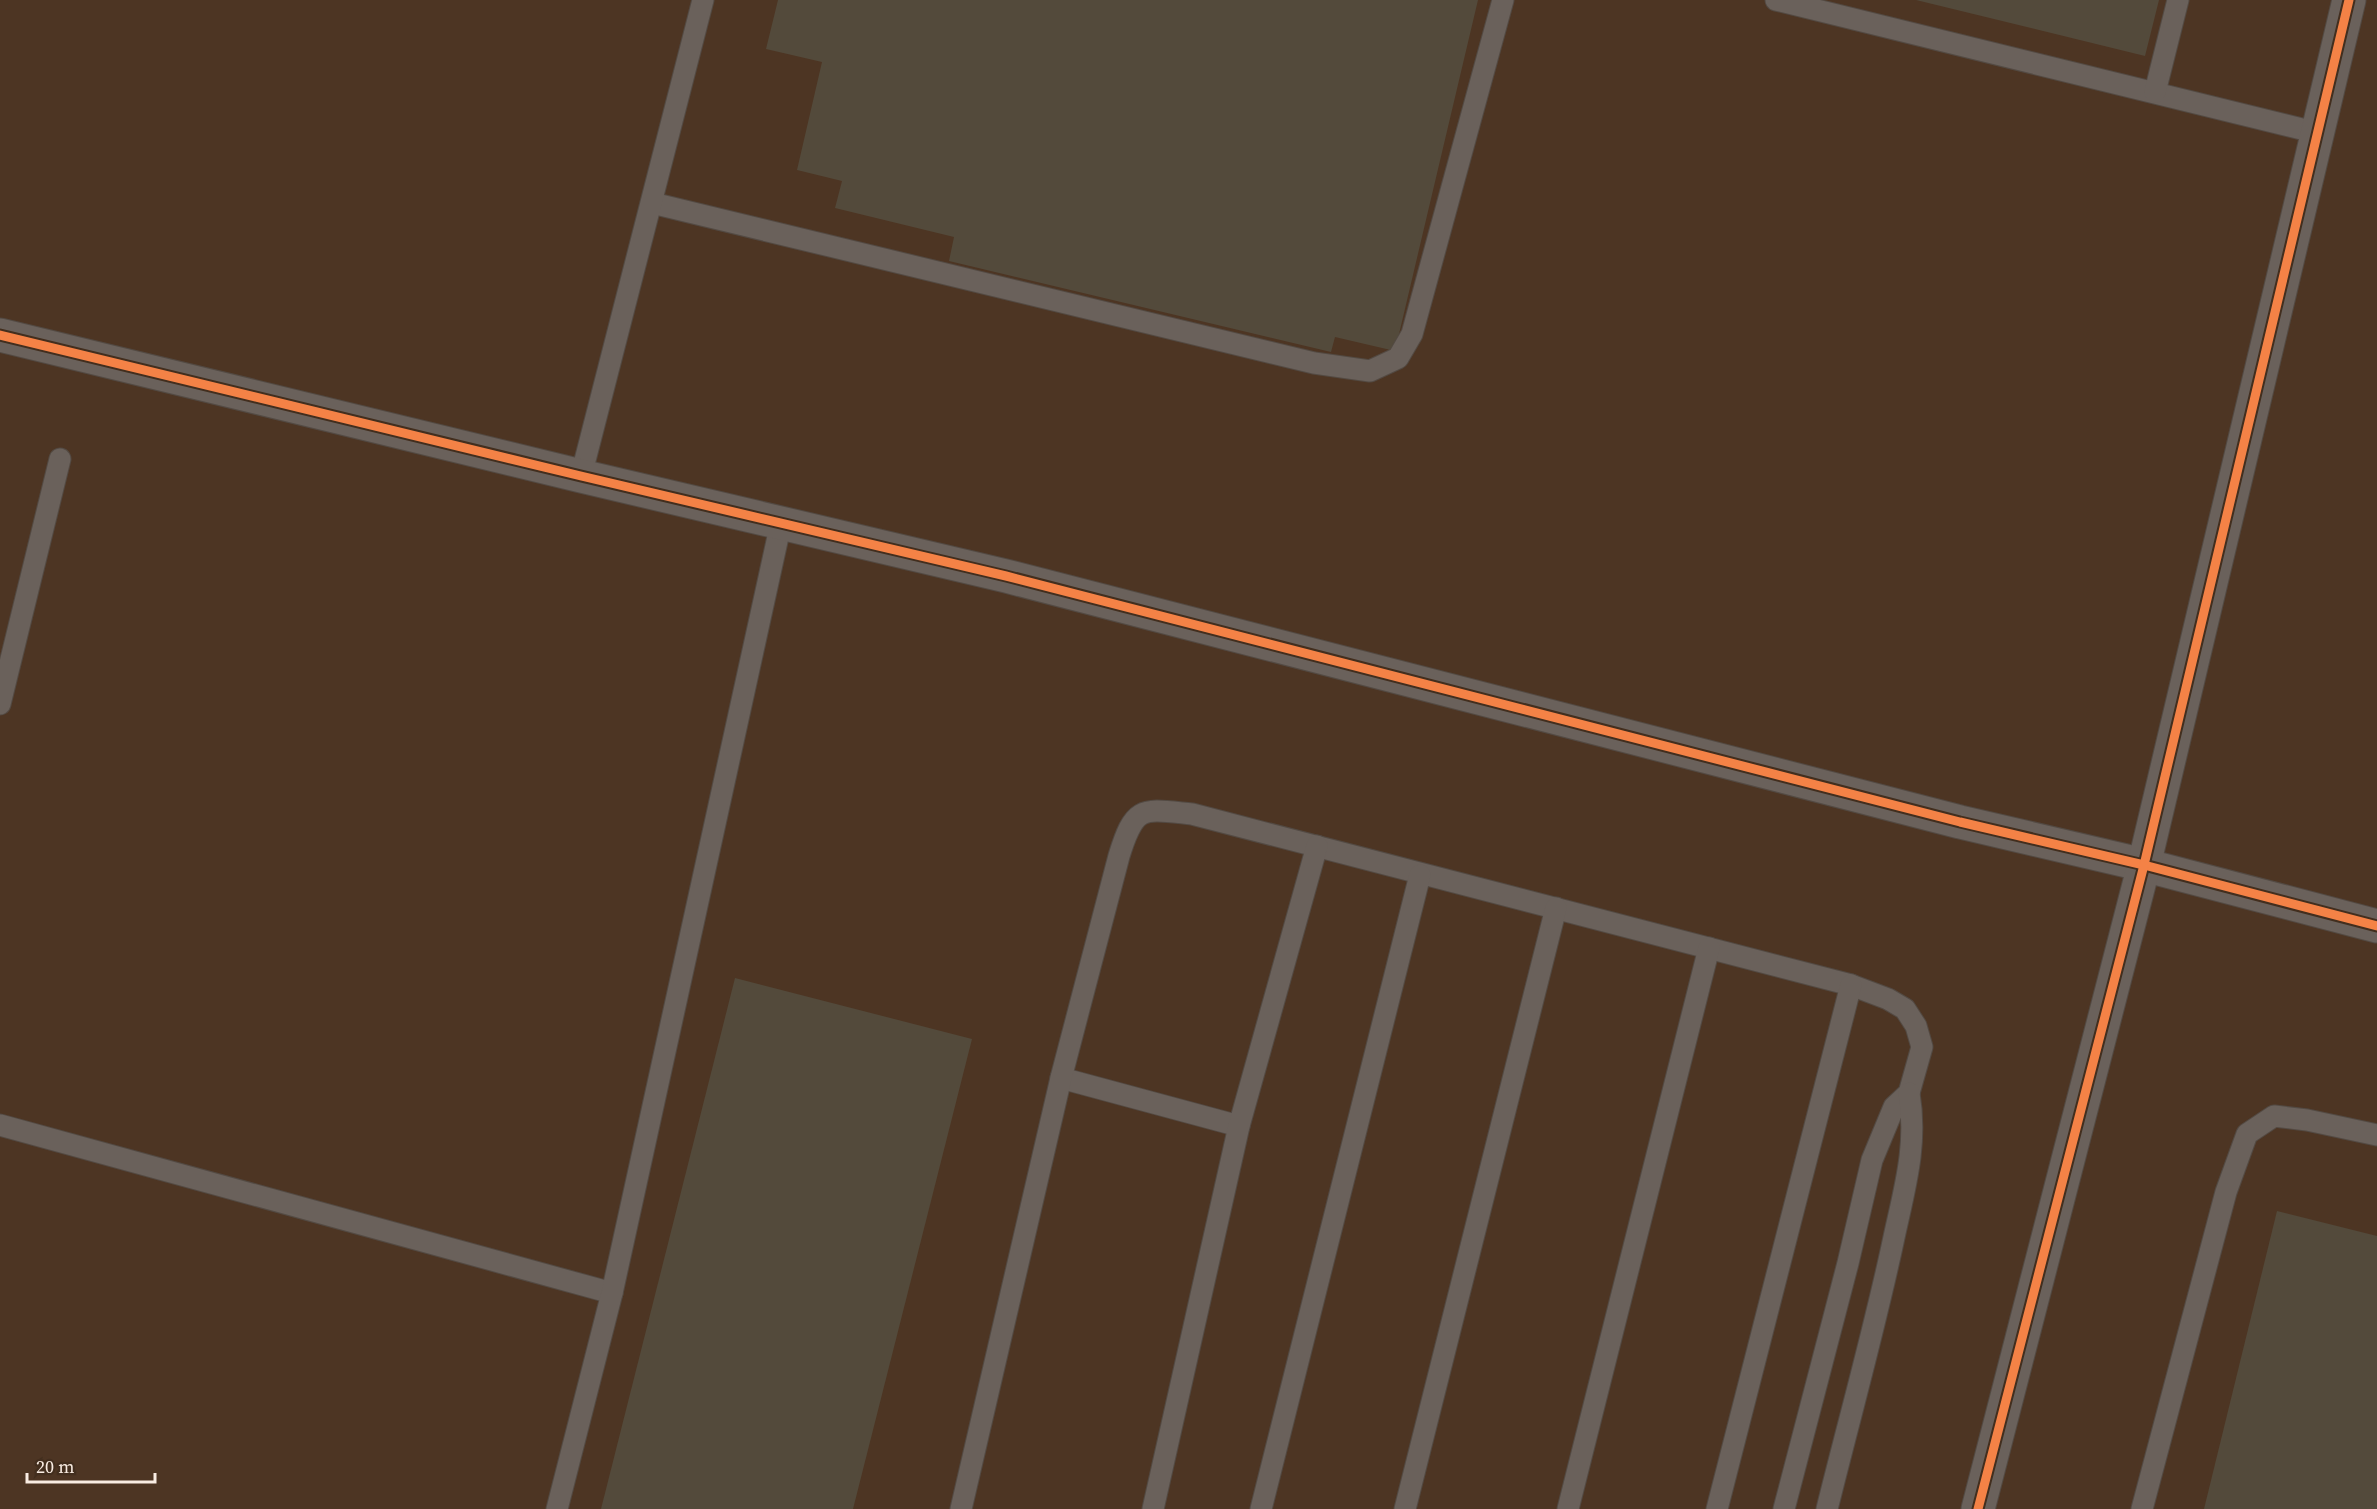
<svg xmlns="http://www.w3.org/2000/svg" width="2377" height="1509" viewBox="0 0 2377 1509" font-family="'Source Serif 4',serif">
  <rect width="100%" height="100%" fill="#3a2f26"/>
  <rect fill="#4d3523" x="0" y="0" width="2377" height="1509"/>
  <g fill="#534a3b">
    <polygon points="778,0 1478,0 1395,351 1335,337 1331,352 949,261 954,237 835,208 842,181 797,170 822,62 766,49"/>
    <polygon points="1916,0 2159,0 2145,56"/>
    <polygon points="735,978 972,1039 853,1509 601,1509"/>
    <polygon points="2277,1211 2377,1236 2377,1509 2204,1509"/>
  </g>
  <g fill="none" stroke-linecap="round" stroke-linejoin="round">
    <defs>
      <g id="service">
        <polyline points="1776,0 2318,133"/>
        <polyline points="2155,92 2178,0"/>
        <polyline points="652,203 1314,363 1370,371 1398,358 1412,334 1503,0"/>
        <polyline points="581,476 703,0"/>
        <polyline points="0,704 60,459"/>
        <polyline points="1061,1078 1239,1126"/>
        <polyline points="0,1125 612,1293"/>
        <polyline points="557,1509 612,1293 781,523"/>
        <path d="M961 1509 1061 1078 1119 856C1135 804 1142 809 1192 814L1851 985 1888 999 1905 1009 1916 1026 1922 1047 1909 1093 1894 1107 1872 1160 1848 1263 1784 1509"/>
        <polyline points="1153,1509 1239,1126 1317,846"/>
        <polyline points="1261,1509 1420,875"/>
        <polyline points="1405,1509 1556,908"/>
        <polyline points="1568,1509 1709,948"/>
        <polyline points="1717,1509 1851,985"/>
        <path d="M1827 1509C1849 1420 1874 1331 1893 1242 1904 1190 1918 1146 1909 1093"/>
        <polyline points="2142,1509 2226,1192 2247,1134 2274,1116 2307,1120 2377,1135"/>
      </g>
      <g id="minor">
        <polyline points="0,335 581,476 1006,576 1960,822 2144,865 2377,926"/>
        <polyline points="1978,1509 2144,865 2349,0"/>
      </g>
    </defs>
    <use href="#service" stroke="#534a43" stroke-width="23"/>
    <use href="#minor" stroke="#534a43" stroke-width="35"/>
    <use href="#service" stroke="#6a615b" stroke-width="21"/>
    <use href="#minor" stroke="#6a615b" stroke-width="33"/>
    <defs>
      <g id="cycleway">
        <polyline points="0,335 581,476 1006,576 1960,822 2144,865 2377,926"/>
        <polyline points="1978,1509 2144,865 2349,0"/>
      </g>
    </defs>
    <use href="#cycleway" stroke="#422e1e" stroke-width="13"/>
    <use href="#cycleway" stroke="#f48246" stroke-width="9"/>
  </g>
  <path d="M27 1473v9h128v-9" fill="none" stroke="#f9ece2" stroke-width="3"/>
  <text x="36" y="1473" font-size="18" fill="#f9ece2" stroke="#422e1e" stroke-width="4.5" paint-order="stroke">20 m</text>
</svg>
